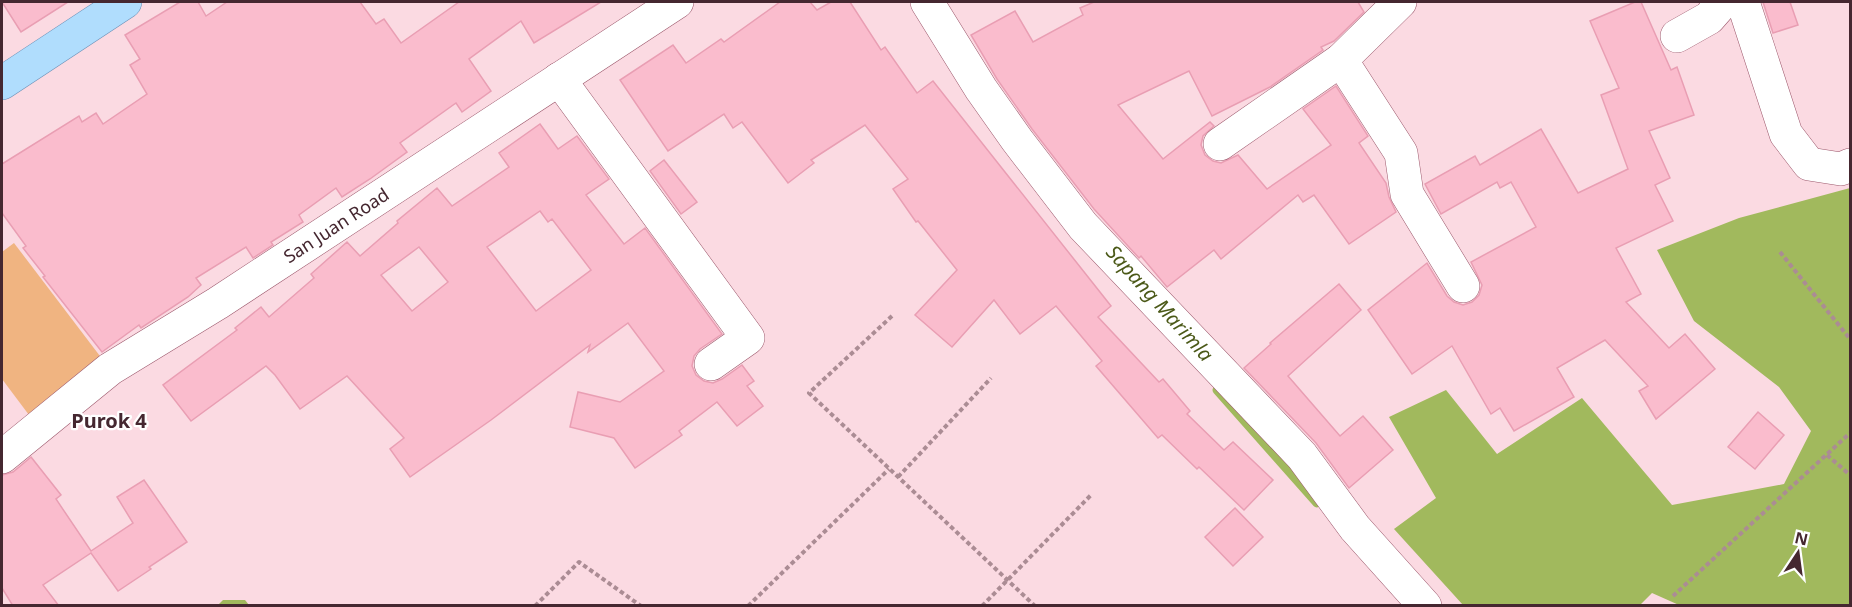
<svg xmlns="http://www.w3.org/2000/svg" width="1852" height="607" viewBox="0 0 1852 607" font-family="'Noto Sans',sans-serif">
  <rect width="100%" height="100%" fill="#fbdae2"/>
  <polygon fill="#f0b481" points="14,243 106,364 32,419 2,379 2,252"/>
  <g fill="#a1b95d">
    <polygon points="1850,188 1850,605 1679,605 1652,593 1640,605 1463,605 1394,529 1436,498 1389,417 1446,390 1497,454 1582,398 1672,505 1784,484 1811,431 1779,387 1694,321 1657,250 1739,218"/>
    <polygon points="223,600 245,600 249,605 218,605"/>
  </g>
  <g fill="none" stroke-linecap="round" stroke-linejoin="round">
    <polyline stroke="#a1b95d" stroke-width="9" points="1217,390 1317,503"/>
  </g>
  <g fill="#fabccd" stroke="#e99eb3" stroke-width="1.5" fill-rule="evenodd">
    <polygon points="2,2 68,2 21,32"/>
    <polygon points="180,2 198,2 206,16 227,2 360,2 376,24 384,19 401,43 459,2 601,2 534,43 521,21 469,59 491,91 462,112 456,103 400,143 407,152 370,179 342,197 336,188 299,215 303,222 271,242 273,245 253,258 246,247 196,278 201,285 188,297 141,328 139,325 102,352 43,277 45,276 23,248 26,246 2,213 2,164 79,116 82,122 96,113 103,124 147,94 130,65 140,59 125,35"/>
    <polygon points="780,2 810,2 817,10 831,2 850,2 881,50 885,47 917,93 933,81 1111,306 1098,317 1159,382 1163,379 1190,411 1187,414 1224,450 1233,442 1273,480 1244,510 1199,467 1197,469 1162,435 1158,438 1096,366 1102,361 1056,306 1020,334 994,300 952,347 915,315 957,270 918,221 916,222 893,189 908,179 865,125 811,160 814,163 788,183 742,122 733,128 724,114 668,151 620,80 673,45 686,63 721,39 724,42"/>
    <polygon points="1094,2 1358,2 1364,12 1334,41 1321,47 1323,50 1270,87 1212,116 1189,71 1118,105 1163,159 1210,122 1214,126 1203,136 1201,145 1205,155 1213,161 1221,163 1238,155 1267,189 1331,145 1303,109 1336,86 1368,136 1359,143 1386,183 1389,197 1396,212 1349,244 1314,195 1303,202 1298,195 1221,259 1214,250 1167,287 1141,256 1139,258 1094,209 1032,129 997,79 971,35 1015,11 1033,42 1083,15 1080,8"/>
    <polygon points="1635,2 1641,2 1671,70 1677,67 1694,115 1649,131 1670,178 1655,185 1673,221 1616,248 1641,294 1626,302 1669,348 1685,334 1715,369 1656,419 1639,391 1648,386 1605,340 1557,368 1574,397 1514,431 1500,408 1491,414 1452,346 1412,374 1368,310 1427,263 1447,296 1454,302 1463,305 1472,302 1479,295 1482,285 1471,262 1536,227 1511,182 1500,188 1497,182 1441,214 1425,184 1475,156 1480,165 1541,129 1578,193 1628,169 1601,95 1619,88 1590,21"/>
    <polygon points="1763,2 1790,2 1798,25 1773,33"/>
    <path d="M540 124 558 149 577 136 609 179 586 195 624 244 645 228 722 334 700 349 694 356 692 366 696 375 704 381 713 383 722 379 742 365 754 381 747 386 763 406 737 426 717 402 679 431 682 435 635 468 614 438 570 427 578 392 620 402 664 371 628 323 588 352 590 345 491 420 410 477 390 449 404 438 347 376 300 409 275 375 266 366 191 421 163 385 237 330 235 328 261 307 269 317 314 278 311 274 347 242 360 256 398 223 397 221 437 188 452 206 509 167 499 153ZM540 211 548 222 552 219 591 270 536 311 487 247ZM419 247 448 282 412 311 381 275Z"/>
    <polygon points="664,160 697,202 681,214 650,171"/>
    <polygon points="1339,284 1361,310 1288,376 1340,436 1363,416 1393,450 1349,488 1316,443 1244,368 1271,344 1270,343"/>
    <polygon points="1758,412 1784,435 1755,469 1728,447"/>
    <polygon points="31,457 61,495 56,499 91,551 133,523 117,497 144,480 187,542 149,567 151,569 118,591 91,553 43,585 59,606 13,606 2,588 2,475 13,472"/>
    <polygon points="1235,508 1263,537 1233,566 1205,537"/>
  </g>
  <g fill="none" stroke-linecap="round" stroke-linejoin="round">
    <defs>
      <g id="minor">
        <polyline points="927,2 981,89 1017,140 1083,226 1302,456 1355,528 1425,606"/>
        <polyline points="1743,2 1786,134 1809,164 1841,169 1850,165"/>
        <polyline points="1677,36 1709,18 1723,2"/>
        <polyline points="1341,60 1401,153 1407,194 1463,286"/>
        <polyline points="559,79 748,338 711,364"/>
        <polyline points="1220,144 1341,60 1400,2"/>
        <polyline points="2,457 110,369 218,303 677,2"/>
      </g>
      <polyline id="major" points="2,83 125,2"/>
    </defs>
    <use href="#minor" stroke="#9c586c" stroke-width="34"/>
    <use href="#major" stroke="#698eb4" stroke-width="34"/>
    <g stroke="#ab8c94" stroke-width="4" stroke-dasharray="4.5 3" stroke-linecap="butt">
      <polyline points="1780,252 1850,339"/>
      <polyline points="892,316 809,393 1035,606"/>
      <polyline points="1827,455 1850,475"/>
      <polyline points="898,477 991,378"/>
      <polyline points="1673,596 1850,433"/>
      <polyline points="535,606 579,562 641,606"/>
      <polyline points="748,606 889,469"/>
      <polyline points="982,606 1091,495"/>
    </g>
    <use href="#minor" stroke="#fff" stroke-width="33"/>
    <use href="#major" stroke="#b0ddfd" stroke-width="33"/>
  </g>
  <g text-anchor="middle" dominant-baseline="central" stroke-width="4.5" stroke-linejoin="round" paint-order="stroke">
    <g font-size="18" fill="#452730" stroke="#fff">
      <text transform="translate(336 225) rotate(-33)">San Juan Road</text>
    </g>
    <g font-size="20" font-style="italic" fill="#4b5918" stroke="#fff">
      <text transform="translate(1160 303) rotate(48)">Sapang Marimla</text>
    </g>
    <g font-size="20" font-weight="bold" fill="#452730" stroke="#fff">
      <text x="109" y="420">Purok 4</text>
    </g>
  </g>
  <rect width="1852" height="607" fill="none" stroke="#452730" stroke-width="6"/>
  <g transform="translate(1798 553) rotate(13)" stroke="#ffffff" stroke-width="4.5" paint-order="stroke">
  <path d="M0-4.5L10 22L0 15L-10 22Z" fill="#452730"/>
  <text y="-9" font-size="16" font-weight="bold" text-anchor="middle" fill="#452730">N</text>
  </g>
</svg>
